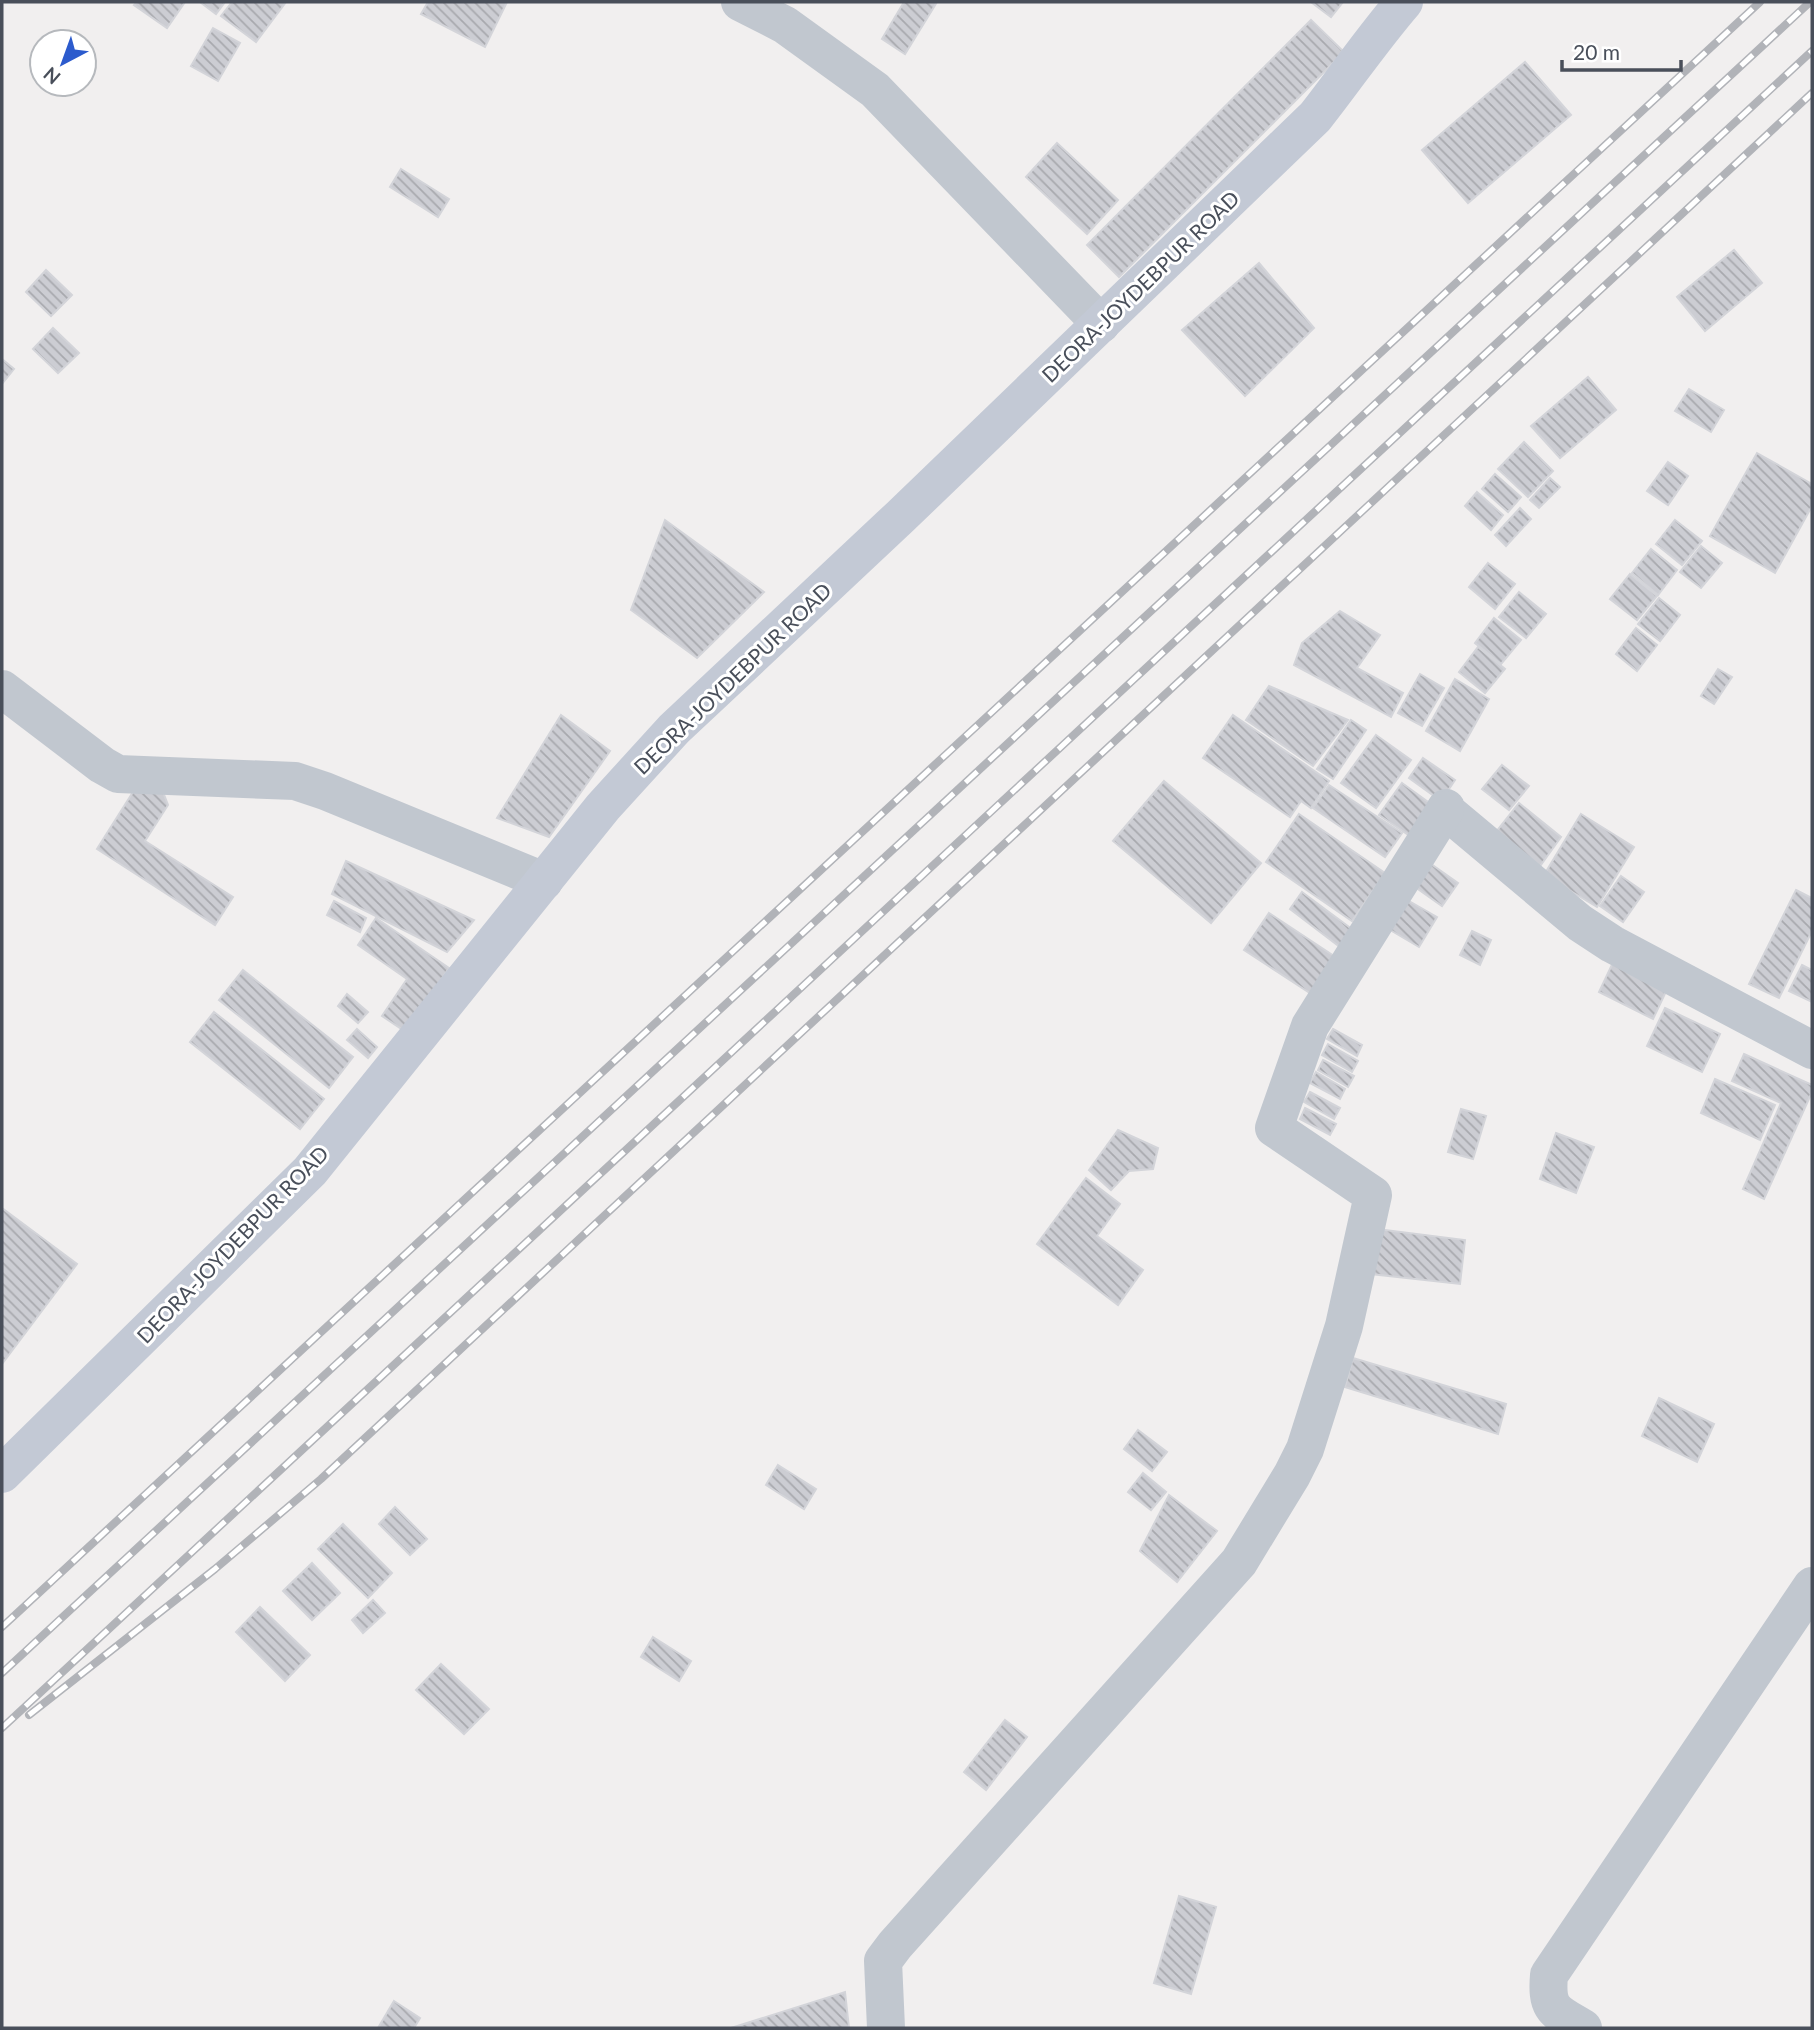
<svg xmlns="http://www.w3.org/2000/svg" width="1814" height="2030" viewBox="0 0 1814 2030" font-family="Lato,sans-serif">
  <defs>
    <pattern id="building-back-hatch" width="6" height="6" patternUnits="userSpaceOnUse" patternTransform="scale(1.75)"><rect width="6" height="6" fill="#cccdd3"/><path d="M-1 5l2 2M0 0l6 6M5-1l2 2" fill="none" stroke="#a8a9ae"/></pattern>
  </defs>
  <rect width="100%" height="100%" fill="#f1efef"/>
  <g fill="url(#building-back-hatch)" stroke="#d3d4d9" stroke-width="2">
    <polygon points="137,2 185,2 167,28 134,5"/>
    <polygon points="200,2 225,2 216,14"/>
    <polygon points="232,2 286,2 256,42 221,16"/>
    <polygon points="428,2 507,2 485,47 421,14"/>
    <polygon points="904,2 937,2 905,54 882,39"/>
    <polygon points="1311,2 1343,2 1331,17"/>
    <polygon points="1311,20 1344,52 1119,277 1087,245"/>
    <polygon points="213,28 240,43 218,81 191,66"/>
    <polygon points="1525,62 1571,115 1468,203 1422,150"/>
    <polygon points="1057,143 1118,200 1087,234 1026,177"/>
    <polygon points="401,169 449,199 438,217 390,187"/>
    <polygon points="1734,250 1762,283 1705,331 1677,297"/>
    <polygon points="1259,263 1314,328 1245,396 1182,330"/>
    <polygon points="46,270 72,295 51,316 26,292"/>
    <polygon points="53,328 79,353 58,373 33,349"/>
    <polygon points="2,359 14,369 2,384"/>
    <polygon points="1588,377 1616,410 1560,458 1531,426"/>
    <polygon points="1689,389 1724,410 1711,432 1675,411"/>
    <polygon points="1524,442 1553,471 1528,497 1498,469"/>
    <polygon points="1757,453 1812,484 1812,506 1775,573 1710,536"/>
    <polygon points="1668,462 1688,476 1668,505 1647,491"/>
    <polygon points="1495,474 1521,497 1508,512 1482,489"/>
    <polygon points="1550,478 1560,487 1539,508 1530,500"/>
    <polygon points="1477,492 1503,515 1491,530 1465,506"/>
    <polygon points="1520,508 1531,519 1506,546 1495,535"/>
    <polygon points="665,520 764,592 697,658 631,610"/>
    <polygon points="1675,520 1702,541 1682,565 1656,544"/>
    <polygon points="1701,546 1722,563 1701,588 1680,572"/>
    <polygon points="1651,549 1677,570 1658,595 1632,573"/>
    <polygon points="1488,563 1515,584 1495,609 1469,587"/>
    <polygon points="1630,574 1657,596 1637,620 1610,599"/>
    <polygon points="1519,592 1546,614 1526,638 1499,617"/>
    <polygon points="1659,598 1680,615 1660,641 1638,624"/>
    <polygon points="1340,611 1380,635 1357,668 1403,693 1391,717 1294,665 1302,643"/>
    <polygon points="1494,618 1521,640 1501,664 1475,643"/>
    <polygon points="1636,628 1657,645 1637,671 1616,654"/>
    <polygon points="1478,647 1505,669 1485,693 1459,672"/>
    <polygon points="1718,669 1732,677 1714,704 1701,696"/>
    <polygon points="1420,674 1444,688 1422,726 1398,713"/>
    <polygon points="1455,679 1489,699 1460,751 1426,731"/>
    <polygon points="1269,686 1348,720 1313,766 1246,720"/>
    <polygon points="561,715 610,751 549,837 497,818"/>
    <polygon points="1233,715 1329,781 1311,808 1301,801 1290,817 1203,758"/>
    <polygon points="1351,720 1366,730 1333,779 1317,769"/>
    <polygon points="1376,735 1411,760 1376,808 1341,783"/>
    <polygon points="1423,758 1455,780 1441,801 1409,778"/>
    <polygon points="1502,765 1529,786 1509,810 1482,789"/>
    <polygon points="1164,781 1261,863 1211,923 1113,841"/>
    <polygon points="1402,783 1435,807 1413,838 1379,815"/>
    <polygon points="138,784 161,787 168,805 145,841 233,897 215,925 97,849"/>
    <polygon points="1329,785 1402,833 1385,857 1313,808"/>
    <polygon points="1519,803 1561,837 1538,869 1496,832"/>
    <polygon points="1299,814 1385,873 1352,921 1266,862"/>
    <polygon points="1581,814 1634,847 1597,907 1544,875"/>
    <polygon points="1424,859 1458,883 1442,906 1408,882"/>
    <polygon points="346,861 474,920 447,952 332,894"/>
    <polygon points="1621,876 1644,892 1623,922 1600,906"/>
    <polygon points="1796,890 1812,898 1812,931 1779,998 1749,984"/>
    <polygon points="1302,892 1353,930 1340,947 1290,909"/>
    <polygon points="1402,897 1437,917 1419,947 1385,927"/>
    <polygon points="334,901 366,918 360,932 327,915"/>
    <polygon points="1269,913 1334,956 1310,993 1244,950"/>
    <polygon points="376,918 449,968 406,1032 382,1016 407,979 358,945"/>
    <polygon points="1472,931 1491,940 1480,965 1460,955"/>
    <polygon points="1617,954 1671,981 1653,1019 1599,992"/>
    <polygon points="1802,965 1812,970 1812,1002 1789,991"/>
    <polygon points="243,970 353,1057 329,1088 219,1000"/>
    <polygon points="347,994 368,1012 358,1023 338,1006"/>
    <polygon points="1665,1008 1720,1034 1702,1072 1647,1046"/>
    <polygon points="214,1012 324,1099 300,1129 190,1042"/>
    <polygon points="357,1029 377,1047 368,1058 347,1040"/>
    <polygon points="1333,1029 1362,1045 1357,1056 1327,1039"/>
    <polygon points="1328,1044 1358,1061 1352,1072 1322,1055"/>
    <polygon points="1744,1054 1812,1085 1812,1092 1764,1199 1743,1189 1781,1103 1732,1081"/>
    <polygon points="1323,1060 1354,1076 1348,1087 1318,1070"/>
    <polygon points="1316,1072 1345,1089 1340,1099 1310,1083"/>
    <polygon points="1715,1079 1775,1105 1760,1140 1701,1113"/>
    <polygon points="1310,1092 1340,1108 1334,1119 1304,1102"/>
    <polygon points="1305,1108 1336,1124 1330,1135 1300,1119"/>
    <polygon points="1461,1109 1486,1116 1473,1159 1448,1152"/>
    <polygon points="1118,1130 1158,1148 1153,1169 1129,1171 1111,1190 1089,1170"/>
    <polygon points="1556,1133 1594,1147 1576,1193 1540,1179"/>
    <polygon points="1086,1178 1120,1204 1097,1236 1143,1270 1118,1305 1037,1244"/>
    <polygon points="2,1208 77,1264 2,1364"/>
    <polygon points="1377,1229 1465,1240 1460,1284 1371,1274"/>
    <polygon points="1353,1358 1506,1404 1498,1434 1345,1387"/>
    <polygon points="1659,1398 1714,1424 1697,1462 1642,1436"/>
    <polygon points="1138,1430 1167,1452 1152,1471 1124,1449"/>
    <polygon points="778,1465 816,1489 804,1509 766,1485"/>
    <polygon points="1143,1473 1166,1492 1151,1510 1128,1492"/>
    <polygon points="1169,1495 1217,1531 1177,1582 1140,1551"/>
    <polygon points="395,1507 427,1539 410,1555 379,1524"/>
    <polygon points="343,1524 392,1573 368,1598 318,1549"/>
    <polygon points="312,1563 340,1593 312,1620 283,1591"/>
    <polygon points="373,1600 385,1613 363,1633 352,1620"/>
    <polygon points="260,1607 310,1655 285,1681 236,1632"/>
    <polygon points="653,1637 691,1661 679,1681 641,1657"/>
    <polygon points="441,1664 489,1709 464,1734 416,1690"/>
    <polygon points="1005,1720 1027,1737 986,1790 964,1772"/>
    <polygon points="1179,1896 1216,1907 1191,1994 1154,1983"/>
    <polygon points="845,1992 849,2028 731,2028"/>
    <polygon points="394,2001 420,2018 414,2028 378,2028"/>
  </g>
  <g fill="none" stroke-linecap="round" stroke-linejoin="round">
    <g stroke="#c1c7cf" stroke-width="38">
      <polyline points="740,2 785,25 875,90 1101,324"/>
      <polyline points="2,689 102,765 118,774 295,781 325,791 544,881"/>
      <polyline points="1446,808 1445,810 1580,923 1612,944 1812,1050"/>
      <polyline points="886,2028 883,1961 895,1945 1239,1562 1292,1475 1305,1449 1344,1326 1373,1195 1274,1128 1310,1026 1445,810"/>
      <path d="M1583 2028C1555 2011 1546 2011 1549 1975L1812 1586"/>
    </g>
    <path stroke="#c3c9d5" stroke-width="38" d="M2 1474 310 1171 603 807 674 729 900 517 1315 117C1345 79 1372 39 1404 2"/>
    <defs>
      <g id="rail">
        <polyline points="2,1627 1760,2"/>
        <polyline points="2,1673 1810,2"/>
        <polyline points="29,1715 215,1569 321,1479 1812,93"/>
        <polyline points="2,1728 1812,51"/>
      </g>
    </defs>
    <use href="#rail" stroke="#b1b3b8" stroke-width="8"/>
    <use href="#rail" stroke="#fff" stroke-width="5" stroke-dasharray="16" stroke-linecap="butt"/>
  </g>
  <g text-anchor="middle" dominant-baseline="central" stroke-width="6" stroke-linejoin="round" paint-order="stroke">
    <g font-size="21" fill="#494f5a" stroke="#fff">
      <text transform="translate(1140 286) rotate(-44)">DEORA-JOYDEBPUR ROAD</text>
      <text transform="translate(732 678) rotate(-44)">DEORA-JOYDEBPUR ROAD</text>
      <text transform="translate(232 1244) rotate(-46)">DEORA-JOYDEBPUR ROAD</text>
    </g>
  </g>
  <rect width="1814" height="2030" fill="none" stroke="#494f5a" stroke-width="7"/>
  <g transform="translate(63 63) rotate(221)"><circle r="33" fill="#ffffff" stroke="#b6b9bd" stroke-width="2"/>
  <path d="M0-5L12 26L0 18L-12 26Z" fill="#2c5bcd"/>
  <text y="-10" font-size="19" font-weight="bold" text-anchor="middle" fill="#494f5a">N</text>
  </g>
  <path d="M1562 60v10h119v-10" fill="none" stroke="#494f5a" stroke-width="3.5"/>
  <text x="1573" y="60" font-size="21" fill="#494f5a" stroke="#ffffff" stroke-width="5" paint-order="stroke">20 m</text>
</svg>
